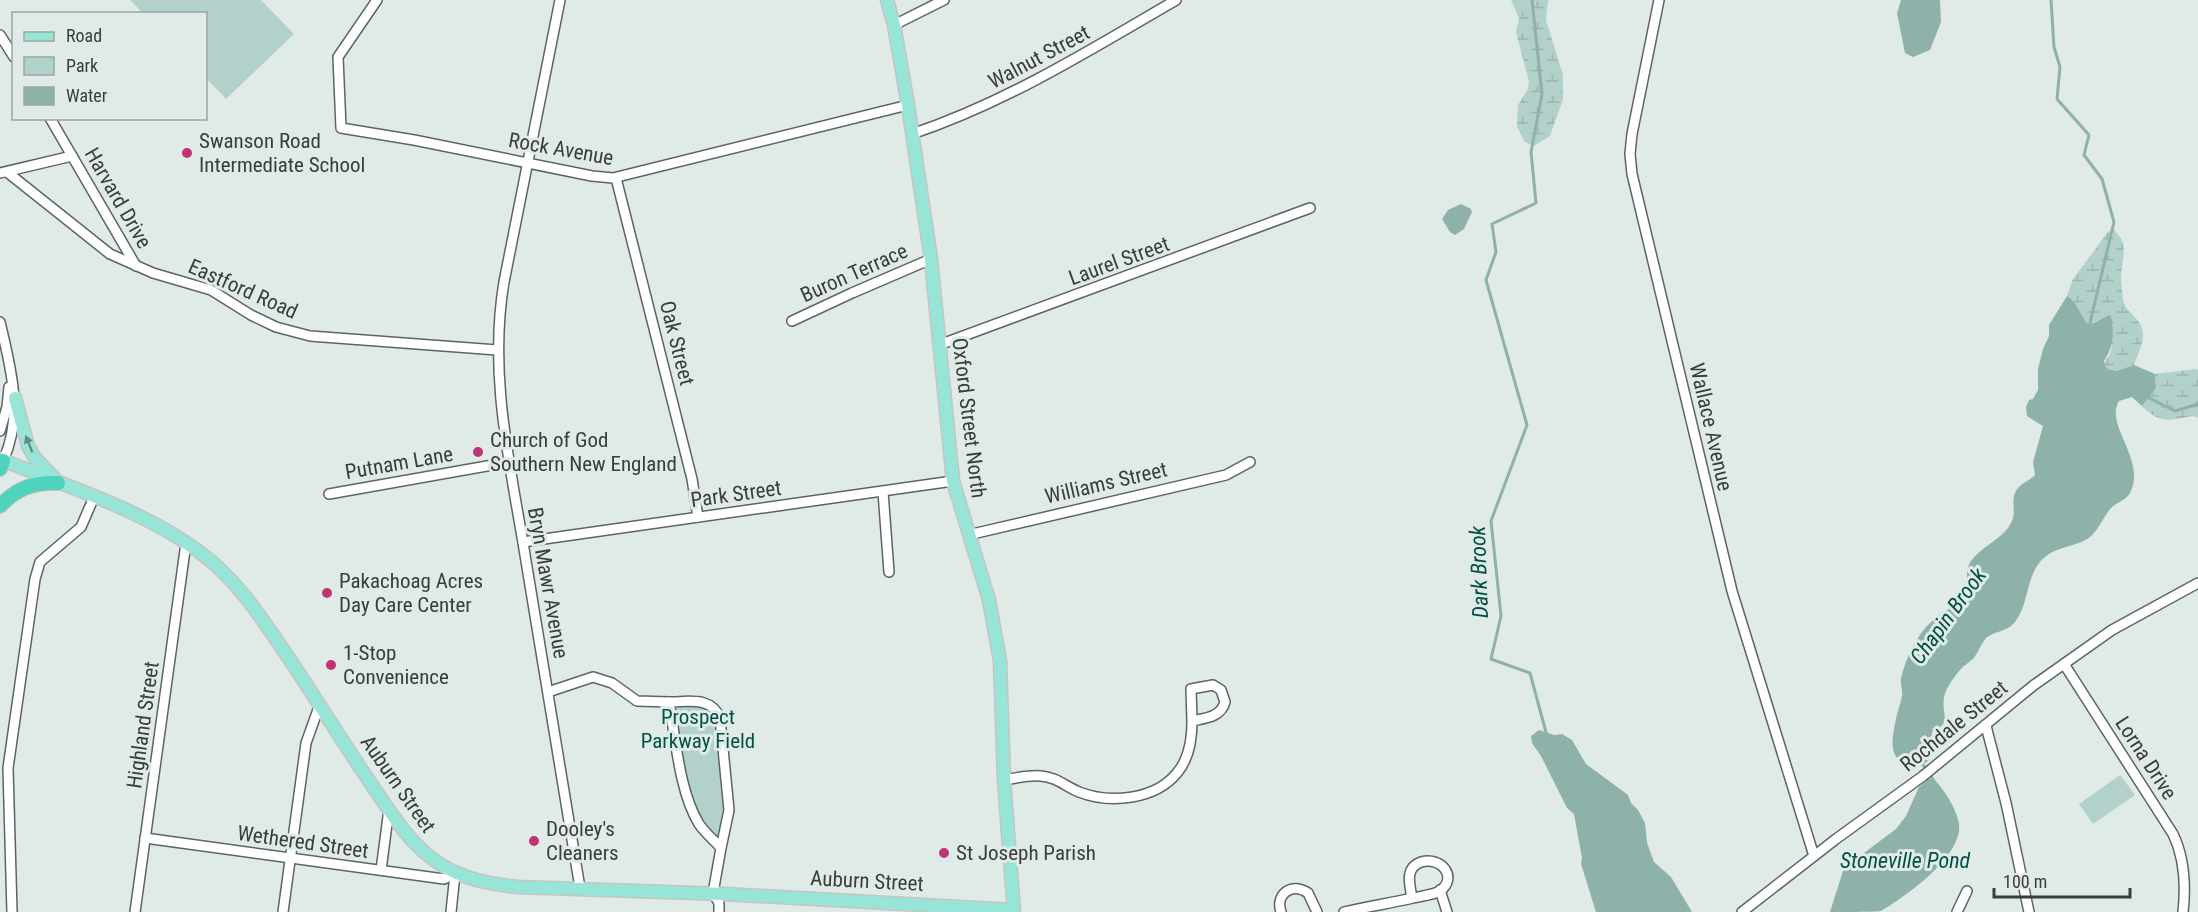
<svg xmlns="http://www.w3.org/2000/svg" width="2198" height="912" viewBox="0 0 2198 912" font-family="'Roboto Condensed',sans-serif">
  <defs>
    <pattern id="wetland-marsh" width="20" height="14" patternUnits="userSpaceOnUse" patternTransform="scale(1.5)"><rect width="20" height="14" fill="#b2d1ca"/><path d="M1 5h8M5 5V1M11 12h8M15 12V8" fill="none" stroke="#9ab4ae"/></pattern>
  </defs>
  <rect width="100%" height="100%" fill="#e0eae7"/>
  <g fill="url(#wetland-marsh)">
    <polygon points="1511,0 1548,0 1546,20 1563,75 1563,99 1550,136 1534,146 1525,142 1517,127 1518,105 1528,89 1529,81 1516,32 1519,18"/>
    <path d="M2113 229C2127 241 2124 252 2122 267 2120 277 2122 290 2123 300 2126 314 2143 318 2143 335 2143 345 2137 356 2134 365L2116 371 2107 369C2102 359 2109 359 2111 351 2113 341 2110 326 2109 315L2093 323 2088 324C2080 315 2077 301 2067 296L2073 279 2108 232Z"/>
    <path d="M2195 369 2198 370V418L2193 416C2169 420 2161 425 2142 406L2156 388 2155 374Z"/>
  </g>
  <g fill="#b2d1ca">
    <polygon points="130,0 261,0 294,34 226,99 206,78 206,14 143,13"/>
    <polygon points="669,702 689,702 717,711 729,814 721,848 691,804"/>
    <polygon points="2120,775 2135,795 2093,824 2079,804"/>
  </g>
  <g fill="#8eb2aa">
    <polygon points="1901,0 1940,0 1941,22 1930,50 1913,57 1905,53 1897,13"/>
    <polygon points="1461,204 1471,209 1472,212 1464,229 1455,235 1450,232 1442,219 1448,210"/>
    <path d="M2067 296C2077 301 2080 315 2088 324L2094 323 2109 315 2111 316C2114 333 2114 346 2104 361L2107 369 2116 371 2134 365 2155 374 2156 388 2142 406 2132 397 2119 401C2104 425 2147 460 2130 493 2126 500 2118 502 2112 507 2103 516 2098 533 2087 539 2074 547 2056 547 2045 557 2025 573 2030 605 2014 623 2007 632 1994 631 1986 638 1981 644 1978 652 1974 658 1970 662 1964 665 1960 670 1954 677 1946 688 1944 697 1941 714 1953 723 1932 732 1931 739 1933 747 1931 754 1927 772 1902 768 1895 755 1890 745 1894 729 1896 719 1897 711 1901 704 1902 696 1903 691 1900 684 1901 678 1906 658 1916 636 1931 622 1940 613 1956 607 1963 596 1971 585 1963 572 1971 561 1980 548 1998 541 2008 528 2019 513 2010 504 2015 493 2019 483 2029 482 2035 475L2033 462 2043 426 2027 416 2026 407 2029 400 2033 399 2038 390V369L2043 349 2049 336V325Z"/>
    <polygon points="1539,730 1554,735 1562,734 1572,740 1586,764 1628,795 1631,803 1638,810 1645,823 1647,843 1654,862 1671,877 1692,912 1596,912 1581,864 1582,858 1574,814 1567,808 1541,756 1532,743 1531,736"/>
    <path d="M1929 779H1934C1944 790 1957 809 1959 824 1963 856 1905 897 1881 911 1876 912 1838 912 1830 912L1844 868 1896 829 1906 816 1919 787Z"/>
  </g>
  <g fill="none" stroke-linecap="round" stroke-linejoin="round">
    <g stroke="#8eb2aa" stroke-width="3">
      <polyline points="1532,0 1542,94 1531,152 1536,203 1492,224 1496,252 1486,280 1527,425 1491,521 1501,616 1491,659 1530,673 1547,736"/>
      <polyline points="2051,0 2054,47 2060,67 2057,99 2089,135 2084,155 2102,179 2114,222 2089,327"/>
      <polyline points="2147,397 2175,411 2198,404"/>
      <polyline points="1921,762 1934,781"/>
    </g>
    <defs>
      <g id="minor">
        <polyline points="377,0 338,57 341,128 414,140 592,176 613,178 908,105"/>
        <path d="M560 0 504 282C488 377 511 467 526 561 545 670 563 779 580 888"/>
        <polyline points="1659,0 1632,134 1630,154 1632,174 1732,591 1814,856"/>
        <polyline points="894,25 944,0"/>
        <polyline points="0,35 14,57"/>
        <polyline points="50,118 136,266"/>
        <path d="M912 134C1007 102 1090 50 1176 0"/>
        <polyline points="7,172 110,254 153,273 211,290 251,315 276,327 310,336 497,350"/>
        <polyline points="0,173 72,156"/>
        <polyline points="616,178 692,479 698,517"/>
        <polyline points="792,321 852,293 931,259"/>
        <path d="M0 322C11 369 24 415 3 461"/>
        <polyline points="939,345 1310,208"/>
        <polyline points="0,431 7,407 9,387"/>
        <polyline points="883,492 889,572"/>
        <polyline points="329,494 510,462"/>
        <polyline points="968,535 1226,475 1250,462"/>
        <polyline points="523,542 953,481"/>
        <path d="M2064 664 2173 834C2185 859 2186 885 2183 912"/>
        <polyline points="548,692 593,677 612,683 637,701 669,702"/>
        <polyline points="1986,726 2006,803 2029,912"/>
        <path d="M1004 780C1016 778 1028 775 1041 776 1056 777 1065 786 1079 792 1110 804 1155 800 1177 773 1189 759 1192 738 1192 721 1206 718 1221 717 1225 702L1221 690 1213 685 1191 689 1192 721"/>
        <polyline points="145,838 444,879 455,874"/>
        <polyline points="381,870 389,809"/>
        <polyline points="1440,890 1447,912"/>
        <polyline points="12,912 8,768 35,579 40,562 81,527 94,497"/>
        <polyline points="135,912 186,543"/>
        <polyline points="283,912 306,743 320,704"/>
        <polyline points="451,912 455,874"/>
        <path d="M719 912V903L713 893 721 848C714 840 705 833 699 824 679 791 676 740 669 702 688 702 711 696 720 718L729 810 721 848"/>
        <path d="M1281 912C1275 894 1292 882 1308 893L1317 912"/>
        <path d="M1344 912C1367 907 1390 903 1413 898 1421 896 1433 895 1440 891 1458 878 1442 856 1421 862 1404 868 1410 885 1412 898"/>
        <polyline points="1742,912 1836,839 1923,776 2034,685 2112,630 2198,583"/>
        <polyline points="1957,912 1967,891"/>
      </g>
      <g id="major">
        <polyline points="887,0 894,25 908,105 931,259 953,481 989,600 1000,661 1004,780 1014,912"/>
        <polyline points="15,398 28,446 35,458 55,479"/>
        <path d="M0 459C67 487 139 508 198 551 235 577 261 617 286 654 326 713 362 775 405 832 437 871 470 883 519 887L724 894 1013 910"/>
      </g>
      <g id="highway">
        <polyline points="0,469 3,461"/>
        <path d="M0 506C17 488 34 482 58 483"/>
      </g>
    </defs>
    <use href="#minor" stroke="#5c6563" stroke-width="12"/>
    <use href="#major" stroke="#c4c5c4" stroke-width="15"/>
    <use href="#highway" stroke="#c4c5c4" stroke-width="16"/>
    <use href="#minor" stroke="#fff" stroke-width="9"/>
    <use href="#major" stroke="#96e5d7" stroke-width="12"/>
    <use href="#highway" stroke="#50d3bd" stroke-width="14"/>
  </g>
  <defs><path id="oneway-solid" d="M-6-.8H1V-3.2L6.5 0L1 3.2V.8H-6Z" transform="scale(1.5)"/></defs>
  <use fill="#638982" href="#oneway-solid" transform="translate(29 444) rotate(-112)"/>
  <g fill="#bd3572" stroke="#e0eae7" stroke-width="2">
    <circle cx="187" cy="153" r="6"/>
    <circle cx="478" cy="452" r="6"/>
    <circle cx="327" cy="593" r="6"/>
    <circle cx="331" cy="665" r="6"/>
    <circle cx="534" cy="841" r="6"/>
    <circle cx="944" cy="853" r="6"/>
  </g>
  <g text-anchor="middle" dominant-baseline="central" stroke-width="6" stroke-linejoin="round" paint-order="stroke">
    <g font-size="21" fill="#393d3c" stroke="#e0eae7">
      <text transform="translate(1039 57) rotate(-28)">Walnut Street</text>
      <text transform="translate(561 149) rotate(10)">Rock Avenue</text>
      <text transform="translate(118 198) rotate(60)">Harvard Drive</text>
      <text transform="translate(1119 261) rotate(-20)">Laurel Street</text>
      <text transform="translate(854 273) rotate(-24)">Buron Terrace</text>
      <text transform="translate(243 289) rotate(24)">Eastford Road</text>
      <text transform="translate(677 343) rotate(76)">Oak Street</text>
      <text transform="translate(969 418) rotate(83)">Oxford Street North</text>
      <text transform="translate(1711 427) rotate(77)">Wallace Avenue</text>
      <text transform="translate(399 463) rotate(-10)">Putnam Lane</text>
      <text transform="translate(1106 483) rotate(-13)">Williams Street</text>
      <text transform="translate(736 494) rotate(-8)">Park Street</text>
      <text transform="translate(548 583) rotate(80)">Bryn Mawr Avenue</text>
      <text transform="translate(143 725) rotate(-82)">Highland Street</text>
      <text transform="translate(1954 726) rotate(-39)">Rochdale Street</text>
      <text transform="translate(2146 758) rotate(57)">Lorna Drive</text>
      <text transform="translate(398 784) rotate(55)">Auburn Street</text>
      <text transform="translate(303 842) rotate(8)">Wethered Street</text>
      <text transform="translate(867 881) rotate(3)">Auburn Street</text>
    </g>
    <g font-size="21" fill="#393d3c" stroke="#e0eae7" text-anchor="start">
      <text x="199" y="141">Swanson Road<tspan x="199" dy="24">Intermediate School</tspan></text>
      <text x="490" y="440">Church of God<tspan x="490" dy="24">Southern New England</tspan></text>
      <text x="339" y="581">Pakachoag Acres<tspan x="339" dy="24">Day Care Center</tspan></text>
      <text x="343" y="653">1-Stop<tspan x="343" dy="24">Convenience</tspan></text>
      <text x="546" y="829">Dooley's<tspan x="546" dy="24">Cleaners</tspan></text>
      <text x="956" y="853">St Joseph Parish</text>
    </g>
    <g font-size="21" fill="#025247" stroke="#e0eae7">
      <text x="698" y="717">Prospect<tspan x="698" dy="24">Parkway Field</tspan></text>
    </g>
    <g font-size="22" font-style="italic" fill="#015147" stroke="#e0eae7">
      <text transform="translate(1479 572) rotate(-92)">Dark Brook</text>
      <text transform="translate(1948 616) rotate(-54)">Chapin Brook</text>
      <text x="1905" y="860">Stoneville Pond</text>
    </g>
  </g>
  <rect x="12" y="12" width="195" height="108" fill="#e0eae7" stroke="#9da5a3" stroke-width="1.5"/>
  <rect x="24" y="32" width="30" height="9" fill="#96e5d7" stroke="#9da5a3" stroke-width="1.5"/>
  <text x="66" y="42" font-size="18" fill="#393d3c">Road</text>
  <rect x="24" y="57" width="30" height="18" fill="#b2d1ca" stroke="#9da5a3" stroke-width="1.5"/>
  <text x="66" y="72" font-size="18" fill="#393d3c">Park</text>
  <rect x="24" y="87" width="30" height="18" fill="#8eb2aa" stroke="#9da5a3" stroke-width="1.5"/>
  <text x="66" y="102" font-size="18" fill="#393d3c">Water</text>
  <path d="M1994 888v9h136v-9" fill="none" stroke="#393d3c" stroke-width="3"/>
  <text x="2003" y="888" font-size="18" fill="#393d3c" stroke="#e0eae7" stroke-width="4.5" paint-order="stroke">100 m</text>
</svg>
